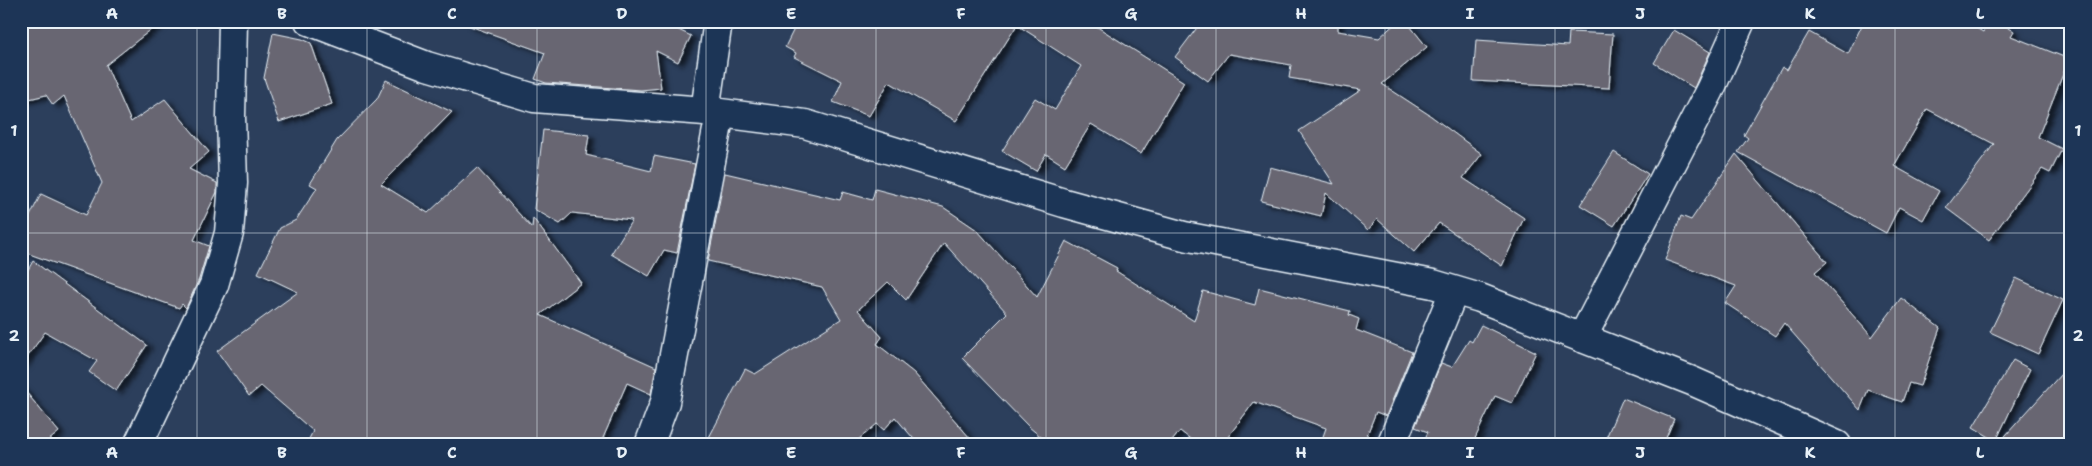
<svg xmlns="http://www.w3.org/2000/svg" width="2092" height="466" viewBox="0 0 2092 466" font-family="'Shantell Sans',sans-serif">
  <defs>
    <filter id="shadow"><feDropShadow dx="5.5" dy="3" stdDeviation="2.5" flood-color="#0009"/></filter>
  </defs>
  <rect width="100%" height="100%" fill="#2c3f5c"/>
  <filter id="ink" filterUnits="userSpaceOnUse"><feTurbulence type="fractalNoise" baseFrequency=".02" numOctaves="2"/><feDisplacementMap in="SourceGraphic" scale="10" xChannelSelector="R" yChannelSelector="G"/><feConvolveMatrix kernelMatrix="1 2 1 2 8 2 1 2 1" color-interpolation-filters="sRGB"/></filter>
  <g filter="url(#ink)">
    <g fill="#686672" stroke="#e8f1f8" filter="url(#shadow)">
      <polygon points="30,21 162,21 106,65 131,122 165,99 209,152 189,169 217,183 217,192 194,240 209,246 199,279 186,308 182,304 179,308 21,251 21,234 41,194 86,215 102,183 64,96 53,105 46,95 21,101 21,28"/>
      <polygon points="468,21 660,21 691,36 678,62 656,51 661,88 641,90 546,83 535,79 545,53 467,25"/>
      <polygon points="798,21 1088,21 1184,82 1141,154 1091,124 1065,166 1046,154 1036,171 1002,151 1035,98 1055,110 1081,66 1017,25 956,121 889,82 869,116 833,102 842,81 794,57 796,53 785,47"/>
      <polygon points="1202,21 1338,21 1338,31 1379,38 1398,21 1406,21 1427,47 1382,84 1431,116 1482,154 1463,178 1524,218 1502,266 1439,223 1414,252 1377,219 1368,230 1326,193 1321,216 1261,201 1270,167 1334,184 1299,131 1361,90 1289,78 1291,65 1229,54 1208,81 1175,57"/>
      <polygon points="1864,21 1964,21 1983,32 1990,21 1997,21 2014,31 2011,36 2069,59 2038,137 2062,149 2050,173 2042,169 1989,240 1946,208 1994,144 1927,109 1894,166 1939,191 1923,220 1899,207 1886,233 1738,152 1748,138 1744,135 1782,67 1787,70 1809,32 1848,54"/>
      <polygon points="1674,30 1710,52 1694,88 1654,63"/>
      <polygon points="1569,32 1613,34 1609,88 1473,81 1476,40 1568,46"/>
      <polygon points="273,33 302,39 311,43 332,104 279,122 264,78"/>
      <polygon points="386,80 452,112 381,184 428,213 477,168 532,228 533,218 581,283 540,315 656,367 651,394 627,383 600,445 306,445 313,431 261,386 249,396 217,351 298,292 258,273 280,228 296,220 317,188 310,184 337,140 377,99"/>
      <polygon points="543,130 589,135 586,155 651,171 654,156 695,164 677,253 664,250 649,276 611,254 632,220 572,213 560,224 534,209"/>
      <polygon points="1614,152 1648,174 1614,226 1580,205"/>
      <polygon points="1736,154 1827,262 1815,272 1872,337 1901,298 1940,328 1920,386 1909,383 1902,402 1868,390 1860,410 1784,323 1775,336 1725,303 1736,286 1665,260 1681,216 1691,220"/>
      <polygon points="725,173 840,200 843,192 872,200 875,189 943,207 977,230 1037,297 1066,241 1117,268 1116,271 1194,321 1203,291 1255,305 1259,288 1350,311 1349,315 1359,319 1356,330 1412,352 1386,416 1376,412 1363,445 1320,445 1326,428 1254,402 1222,445 1198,445 1180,431 1169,445 1051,445 1029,427 962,358 1007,313 944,243 906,300 888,282 858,310 882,337 877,344 914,373 976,445 919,445 895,417 884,430 877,424 852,445 705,445 745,369 755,374 841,319 822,287 708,261"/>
      <polygon points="33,261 147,345 116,391 89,372 97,361 45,332 21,366 21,282"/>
      <polygon points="2016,278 2063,300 2038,354 1990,332"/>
      <polygon points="1481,325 1536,352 1512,403 1495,396 1472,445 1422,445 1428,432 1415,427 1441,363 1452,367 1469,340 1472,342"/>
      <polygon points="2013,360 2030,369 1996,441 1973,427"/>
      <polygon points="2071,363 2071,445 1997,445"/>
      <polygon points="21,386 59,432 43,445 21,445"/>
      <polygon points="1623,398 1674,419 1663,445 1603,445"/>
    </g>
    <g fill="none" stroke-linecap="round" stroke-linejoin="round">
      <defs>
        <g id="minor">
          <polyline points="309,21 427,66 534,98 705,111 805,124 1064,203 1184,236 1433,284 1480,298 1692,381 1837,445"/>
          <polyline points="705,111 718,21"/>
          <polyline points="1582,338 1710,90 1741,21"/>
          <polyline points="138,445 214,285 229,233 233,183 231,117 233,21"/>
          <polyline points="649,445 665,402 720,114"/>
          <polyline points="1391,445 1454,291"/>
        </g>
      </defs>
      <use href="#minor" stroke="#e8f1f8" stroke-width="31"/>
      <use href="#minor" stroke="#1d3557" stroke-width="28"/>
    </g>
  </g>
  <path fill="none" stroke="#e8f1f8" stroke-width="1" stroke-opacity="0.55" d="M197 21V445M367 21V445M537 21V445M706 21V445M876 21V445M1046 21V445M1216 21V445M1385 21V445M1555 21V445M1725 21V445M1895 21V445M21 233H2071"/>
  <rect width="2092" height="466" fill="none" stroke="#1d3557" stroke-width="55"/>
  <rect x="28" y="28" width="2036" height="410" fill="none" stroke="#e8f1f8" stroke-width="2"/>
  <g font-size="16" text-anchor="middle" font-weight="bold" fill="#e8f1f8">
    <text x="112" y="19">A</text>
    <text x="282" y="19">B</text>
    <text x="452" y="19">C</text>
    <text x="622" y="19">D</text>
    <text x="791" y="19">E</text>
    <text x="961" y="19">F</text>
    <text x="1131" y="19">G</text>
    <text x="1301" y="19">H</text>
    <text x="1470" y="19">I</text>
    <text x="1640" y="19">J</text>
    <text x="1810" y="19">K</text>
    <text x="1980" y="19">L</text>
    <text x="14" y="136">1</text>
    <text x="2078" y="136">1</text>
    <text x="14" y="341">2</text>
    <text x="2078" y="341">2</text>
    <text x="112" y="458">A</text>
    <text x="282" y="458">B</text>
    <text x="452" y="458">C</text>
    <text x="622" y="458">D</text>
    <text x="791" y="458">E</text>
    <text x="961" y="458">F</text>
    <text x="1131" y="458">G</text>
    <text x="1301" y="458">H</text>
    <text x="1470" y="458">I</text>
    <text x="1640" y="458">J</text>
    <text x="1810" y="458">K</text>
    <text x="1980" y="458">L</text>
  </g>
</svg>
